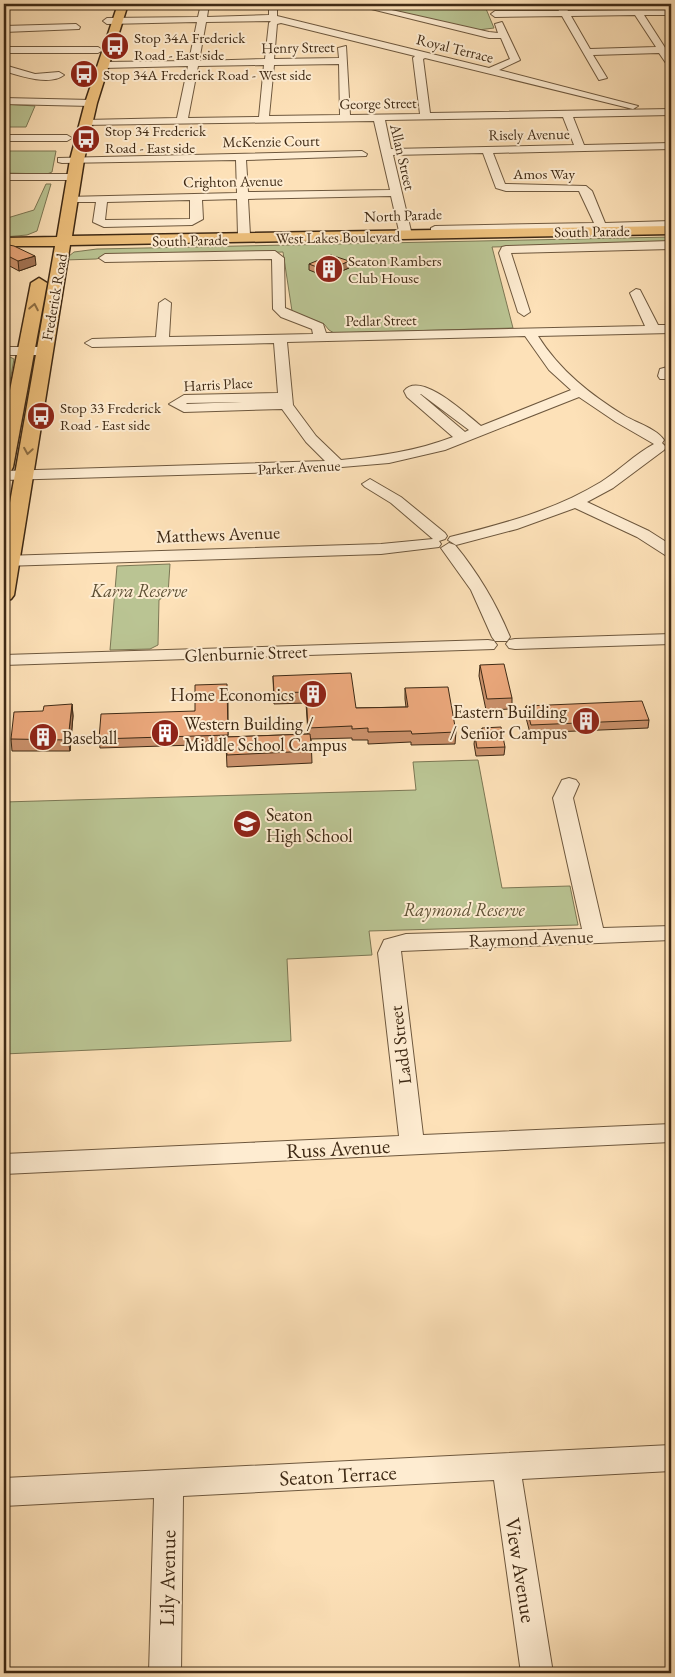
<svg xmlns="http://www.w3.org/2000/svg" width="675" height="1677" viewBox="0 0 675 1677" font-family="'EB Garamond',serif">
  <rect width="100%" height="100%" fill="#fde1b8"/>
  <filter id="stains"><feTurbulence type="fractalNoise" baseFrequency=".004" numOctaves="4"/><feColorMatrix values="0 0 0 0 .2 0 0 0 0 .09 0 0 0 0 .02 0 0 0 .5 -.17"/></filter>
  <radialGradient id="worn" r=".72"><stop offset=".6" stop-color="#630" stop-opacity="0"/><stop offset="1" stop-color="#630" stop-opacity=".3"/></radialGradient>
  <g fill="#bac493" stroke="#7c7754">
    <polygon points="361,4 484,4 494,28 478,30"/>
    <polygon points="4,104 35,106 26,127 4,127"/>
    <polygon points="4,151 56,151 52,172 47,174 4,173"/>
    <polygon points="46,184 51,184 37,231 27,235 4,237 4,219 34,210"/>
    <polygon points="671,237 671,243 492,247 513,328 334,333 329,330 324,324 292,311 283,252 105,257 96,259 64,260 74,252 97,249"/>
    <polygon points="4,354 14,359 4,414"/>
    <polygon points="170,564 168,594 159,600 158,645 150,649 110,650 117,566"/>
    <polygon points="478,760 502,888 570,886 578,925 369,931 372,955 287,959 291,1041 4,1054 4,802 416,790 413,762"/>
  </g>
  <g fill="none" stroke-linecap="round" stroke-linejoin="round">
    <defs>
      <g id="minor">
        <polygon points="4,4 116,4 117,5 113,8 4,8"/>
        <path d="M201 4H209L207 17 269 15V7L262 4H275L277 6V16L489 68 510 59 501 38H489L351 4H365L489 32 498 33 495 24 502 22 520 60 499 70 638 106 633 109 425 58 423 59 430 113 671 109V115L573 117 584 145 671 143V149L493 153 505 184 586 186 592 191 605 223 671 221V228L431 232V228L435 226 594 223 579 191H506L496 188 483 153 393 155 411 231 405 235 399 231 391 196 248 199 250 235 244 239 238 235 237 199 202 200 203 219 192 225 104 227 93 222 96 202H70L66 201V197L237 193 236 160 62 163 58 162V158L362 151 367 154 366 156 246 160 248 192 390 190 374 121 81 125V121L85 120 177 118 188 66 103 68 98 65 103 62 189 61 197 22 107 24 103 21 107 18 198 17ZM271 21 269 23 265 59 199 61 206 22ZM281 23 415 56 413 58 420 114 350 115 346 46 338 48 339 58 274 59 277 24ZM339 64 340 115 269 116 274 65ZM264 65 259 117 188 118 198 66ZM563 117 574 145 391 149 385 120ZM190 200V219L105 220 107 202Z"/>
        <path d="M556 4H564L568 11 631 10 628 4H636L640 10 671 9V15H644L671 57V67L668 66 659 53 593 55 607 78 599 80 562 16 495 17 491 14 495 11H559ZM635 15 656 47 590 49 571 16Z"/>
        <polygon points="76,24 80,27 79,29 4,32 4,26"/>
        <polygon points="4,47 98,47 103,50 98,53 4,53"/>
        <path d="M4 65 35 74 59 72 64 75C50 86 20 76 4 71Z"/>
        <polygon points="4,98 91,100 96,103 91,106 4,104"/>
        <polygon points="4,135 67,135 72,138 67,141 4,141"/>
        <polygon points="4,174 74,174 80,177 74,180 4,180"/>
        <polygon points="671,241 671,249 511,253 530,312 524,316 518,312 499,253 502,247 506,246"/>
        <path d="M275 251 284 258 285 308 323 324 326 333 645 326 630 293 636 289 640 290 658 325H671V333L538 336C560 371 591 395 625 416 637 423 657 429 664 440L662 443 666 447 664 450 613 488 587 502 649 531 671 545V557L665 555 637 537 575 508 517 529 456 545 448 540 450 537C503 524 555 510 601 482 620 470 635 454 654 444L616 422 579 397 445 450 389 463 283 472 4 480V471L325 461 306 442 282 409 184 412 169 404 184 395 278 393 274 343 92 347 85 343 92 339 156 337 159 303 165 299 171 303 169 337 313 334 312 329 281 317 273 309 272 259 105 262 99 258 105 254ZM525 336 549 370 571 390 481 426C466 414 420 370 404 391L407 397 453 437C417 451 379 456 341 460L316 436 293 405 287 342ZM420 394H421L469 430 465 432ZM242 402 186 404 187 403Z"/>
        <polygon points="4,347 44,347 51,351 44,355 4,355"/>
        <polygon points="671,366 670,379 660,379 658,376 660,369"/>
        <polygon points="370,479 401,497 445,533 447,536 445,539 439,541 441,544 439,547 381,554 4,566 4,556 381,544 433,539 391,503 365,487 362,484"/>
        <path d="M449 543 455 545C478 573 496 603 510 637L507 641H495L492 637 471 590 441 548Z"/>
        <polygon points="671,634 671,644 515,649 509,648 506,644 509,640 515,639"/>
        <polygon points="488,640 494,641 497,645 494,649 4,665 4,655"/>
        <polygon points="569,778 576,780 579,784 573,798 603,928 671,926 671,940 401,951 423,1135 671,1124 671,1142 4,1174 4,1154 399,1136 378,953 384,940 406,934 582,929 553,798 562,780"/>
        <polygon points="671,1445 671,1471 522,1479 553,1673 521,1673 494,1480 183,1496 181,1673 149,1673 154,1498 4,1506 4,1478"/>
      </g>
      <g id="major">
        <polygon points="118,4 128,4 97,103 84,160 72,236 671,226 671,234 70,245 14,595 11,599 4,601 4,537 55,246 4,246 4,238 57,237 70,160 85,103"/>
        <polygon points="39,278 47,283 13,467 11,471 4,473 4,421 31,283"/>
      </g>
    </defs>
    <use href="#minor" stroke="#6e583e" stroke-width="2"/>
    <use href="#major" stroke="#3f2a15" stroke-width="3"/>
    <use href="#minor" fill="#feecd1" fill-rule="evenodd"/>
    <use href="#major" fill="#eec07c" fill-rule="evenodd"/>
  </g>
  <g fill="#c9906a" stroke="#3f2a15">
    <polygon points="4,244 36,265 19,271 4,263"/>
    <polygon points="349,261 349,268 327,277 309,270 309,264"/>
    <polygon points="480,665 512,698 512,709 486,710 479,676"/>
    <polygon points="273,676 356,708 406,707 405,699 405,688 456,732 455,744 411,745 411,742 368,744 368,740 352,740 352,738 311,739 312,763 227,767 226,744 100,748 99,739 195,711 228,692 228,737 308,734 306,703 274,704"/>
    <polygon points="72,704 73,716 70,751 12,751 11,739"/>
    <polygon points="526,706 649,720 648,728 530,733 525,714"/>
    <polygon points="482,728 505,747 504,755 476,756 474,744 475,736 482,736"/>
  </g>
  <g fill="#a47556" stroke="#3f2a15">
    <polygon points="35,256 36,265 19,271 18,261"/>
    <polygon points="349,261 349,268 327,277 327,271"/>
    <polygon points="72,704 73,716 70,751 68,740"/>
  </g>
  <g fill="#eaa77b" stroke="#3f2a15">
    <polygon points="4,244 14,246 35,256 18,261 4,254"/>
    <polygon points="331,255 349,261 327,271 309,264"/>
    <polygon points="504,664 512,698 487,699 480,665"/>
    <polygon points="351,673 356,708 408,707 405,688 448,687 456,732 412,734 411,731 368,732 368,728 352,729 352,726 308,728 306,692 274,693 273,676"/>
    <polygon points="227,684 228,735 99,739 101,714 195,711 195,685"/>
    <polygon points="642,701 649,720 531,725 526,706"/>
    <polygon points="72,704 68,740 11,739 14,712 43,711 44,706"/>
    <polygon points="501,727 505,747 477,748 475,736 484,736 482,728"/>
    <polygon points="310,734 312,751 227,755 226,737"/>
  </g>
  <defs><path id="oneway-chevron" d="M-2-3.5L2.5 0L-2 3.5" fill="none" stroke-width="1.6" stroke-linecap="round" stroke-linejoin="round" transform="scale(1.25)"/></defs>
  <g stroke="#8e6e43">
    <use href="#oneway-chevron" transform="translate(34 307) rotate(-79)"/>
    <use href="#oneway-chevron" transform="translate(28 451) rotate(99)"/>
  </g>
  <defs>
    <symbol id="bus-disc" viewBox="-11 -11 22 22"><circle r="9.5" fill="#8f2418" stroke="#feecd1"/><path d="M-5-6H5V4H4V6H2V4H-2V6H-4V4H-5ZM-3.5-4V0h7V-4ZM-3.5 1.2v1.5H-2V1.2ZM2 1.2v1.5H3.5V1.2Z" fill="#fff"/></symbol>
    <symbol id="building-disc" viewBox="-11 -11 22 22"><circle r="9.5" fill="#8f2418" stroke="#feecd1"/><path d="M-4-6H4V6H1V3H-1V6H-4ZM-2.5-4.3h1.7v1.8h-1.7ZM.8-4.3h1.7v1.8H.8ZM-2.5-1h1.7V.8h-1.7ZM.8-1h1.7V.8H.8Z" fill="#fff"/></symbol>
    <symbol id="school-disc" viewBox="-11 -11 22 22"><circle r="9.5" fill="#8f2418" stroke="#feecd1"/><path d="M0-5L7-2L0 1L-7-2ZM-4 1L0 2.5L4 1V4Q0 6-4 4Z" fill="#fff"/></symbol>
  </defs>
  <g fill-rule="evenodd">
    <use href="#bus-disc" x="99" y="30" width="32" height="32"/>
    <use href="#bus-disc" x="68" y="58" width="32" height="32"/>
    <use href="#bus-disc" x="70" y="123" width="32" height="32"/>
    <use href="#building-disc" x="313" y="253" width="32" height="32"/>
    <use href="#bus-disc" x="25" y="400" width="32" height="32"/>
    <use href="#building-disc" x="297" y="678" width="32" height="32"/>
    <use href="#building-disc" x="570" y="705" width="32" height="32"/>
    <use href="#building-disc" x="149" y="717" width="32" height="32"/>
    <use href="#building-disc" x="27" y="721" width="32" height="32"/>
    <use href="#school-disc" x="231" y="808" width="32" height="32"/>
  </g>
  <g text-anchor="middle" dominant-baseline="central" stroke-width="4" stroke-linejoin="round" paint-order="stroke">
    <g font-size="15" fill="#3f2a15" stroke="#feecd1" text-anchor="start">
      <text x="134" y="37">Stop 34A Frederick<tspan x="134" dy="17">Road - East side</tspan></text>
      <text x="103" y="74">Stop 34A Frederick Road - West side</text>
      <text x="105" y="130">Stop 34 Frederick<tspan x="105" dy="17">Road - East side</tspan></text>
      <text x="348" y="260">Seaton Rambers<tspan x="348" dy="17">Club House</tspan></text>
      <text x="60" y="407">Stop 33 Frederick<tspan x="60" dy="17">Road - East side</tspan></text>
    </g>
    <g font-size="15" fill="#3f2a15" stroke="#feecd1">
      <text transform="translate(298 47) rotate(-1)">Henry Street</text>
      <text transform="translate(455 48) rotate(14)">Royal Terrace</text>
      <text transform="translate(378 103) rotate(-1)">George Street</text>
      <text transform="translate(529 134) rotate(-1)">Risely Avenue</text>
      <text transform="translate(271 141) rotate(-1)">McKenzie Court</text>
      <text transform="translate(403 157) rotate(77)">Allan Street</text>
      <text x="544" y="173">Amos Way</text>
      <text transform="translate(233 181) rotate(-1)">Crighton Avenue</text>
      <text transform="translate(403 215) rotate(-2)">North Parade</text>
      <text transform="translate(592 231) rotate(-1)">South Parade</text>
      <text transform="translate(338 237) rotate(-1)">West Lakes Boulevard</text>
      <text transform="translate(190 240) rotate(-1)">South Parade</text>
      <text transform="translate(54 297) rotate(-80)">Frederick Road</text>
      <text transform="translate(381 320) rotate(-1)">Pedlar Street</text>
      <text transform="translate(218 384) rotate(-3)">Harris Place</text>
      <text transform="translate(299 467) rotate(-3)">Parker Avenue</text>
    </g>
    <g font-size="18" fill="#3f2a15" stroke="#feecd1">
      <text transform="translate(218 534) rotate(-2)">Matthews Avenue</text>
      <text transform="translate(246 653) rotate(-2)">Glenburnie Street</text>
      <text transform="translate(531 938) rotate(-2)">Raymond Avenue</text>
      <text transform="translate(400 1045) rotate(-97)">Ladd Street</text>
    </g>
    <g font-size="18" font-style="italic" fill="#5e5034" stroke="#feecd1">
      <text x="139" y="590">Karra Reserve</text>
      <text x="464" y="909">Raymond Reserve</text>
    </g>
    <g font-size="18" fill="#3f2a15" stroke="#feecd1" text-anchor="start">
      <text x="294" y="694" text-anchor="end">Home Economics</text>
      <text x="567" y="711" text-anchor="end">Eastern Building<tspan x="567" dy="21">/ Senior Campus</tspan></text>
      <text x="184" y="723">Western Building /<tspan x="184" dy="21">Middle School Campus</tspan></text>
      <text x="62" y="737">Baseball</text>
      <text x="266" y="814">Seaton<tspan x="266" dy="21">High School</tspan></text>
    </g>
    <g font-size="21" fill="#3f2a15" stroke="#feecd1">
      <text transform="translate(338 1148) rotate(-3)">Russ Avenue</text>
      <text transform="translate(338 1475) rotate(-3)">Seaton Terrace</text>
      <text transform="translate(521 1570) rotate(81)">View Avenue</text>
      <text transform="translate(167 1578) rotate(-89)">Lily Avenue</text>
    </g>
  </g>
  <rect width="675" height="1677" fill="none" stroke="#fde1b8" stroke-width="20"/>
  <rect x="5" y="5" width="665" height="1667" fill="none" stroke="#3f2a15" stroke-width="2.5"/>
  <rect x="10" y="10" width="655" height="1657" fill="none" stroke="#3f2a15"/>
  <rect width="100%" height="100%" filter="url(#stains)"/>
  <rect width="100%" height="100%" fill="url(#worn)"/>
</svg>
